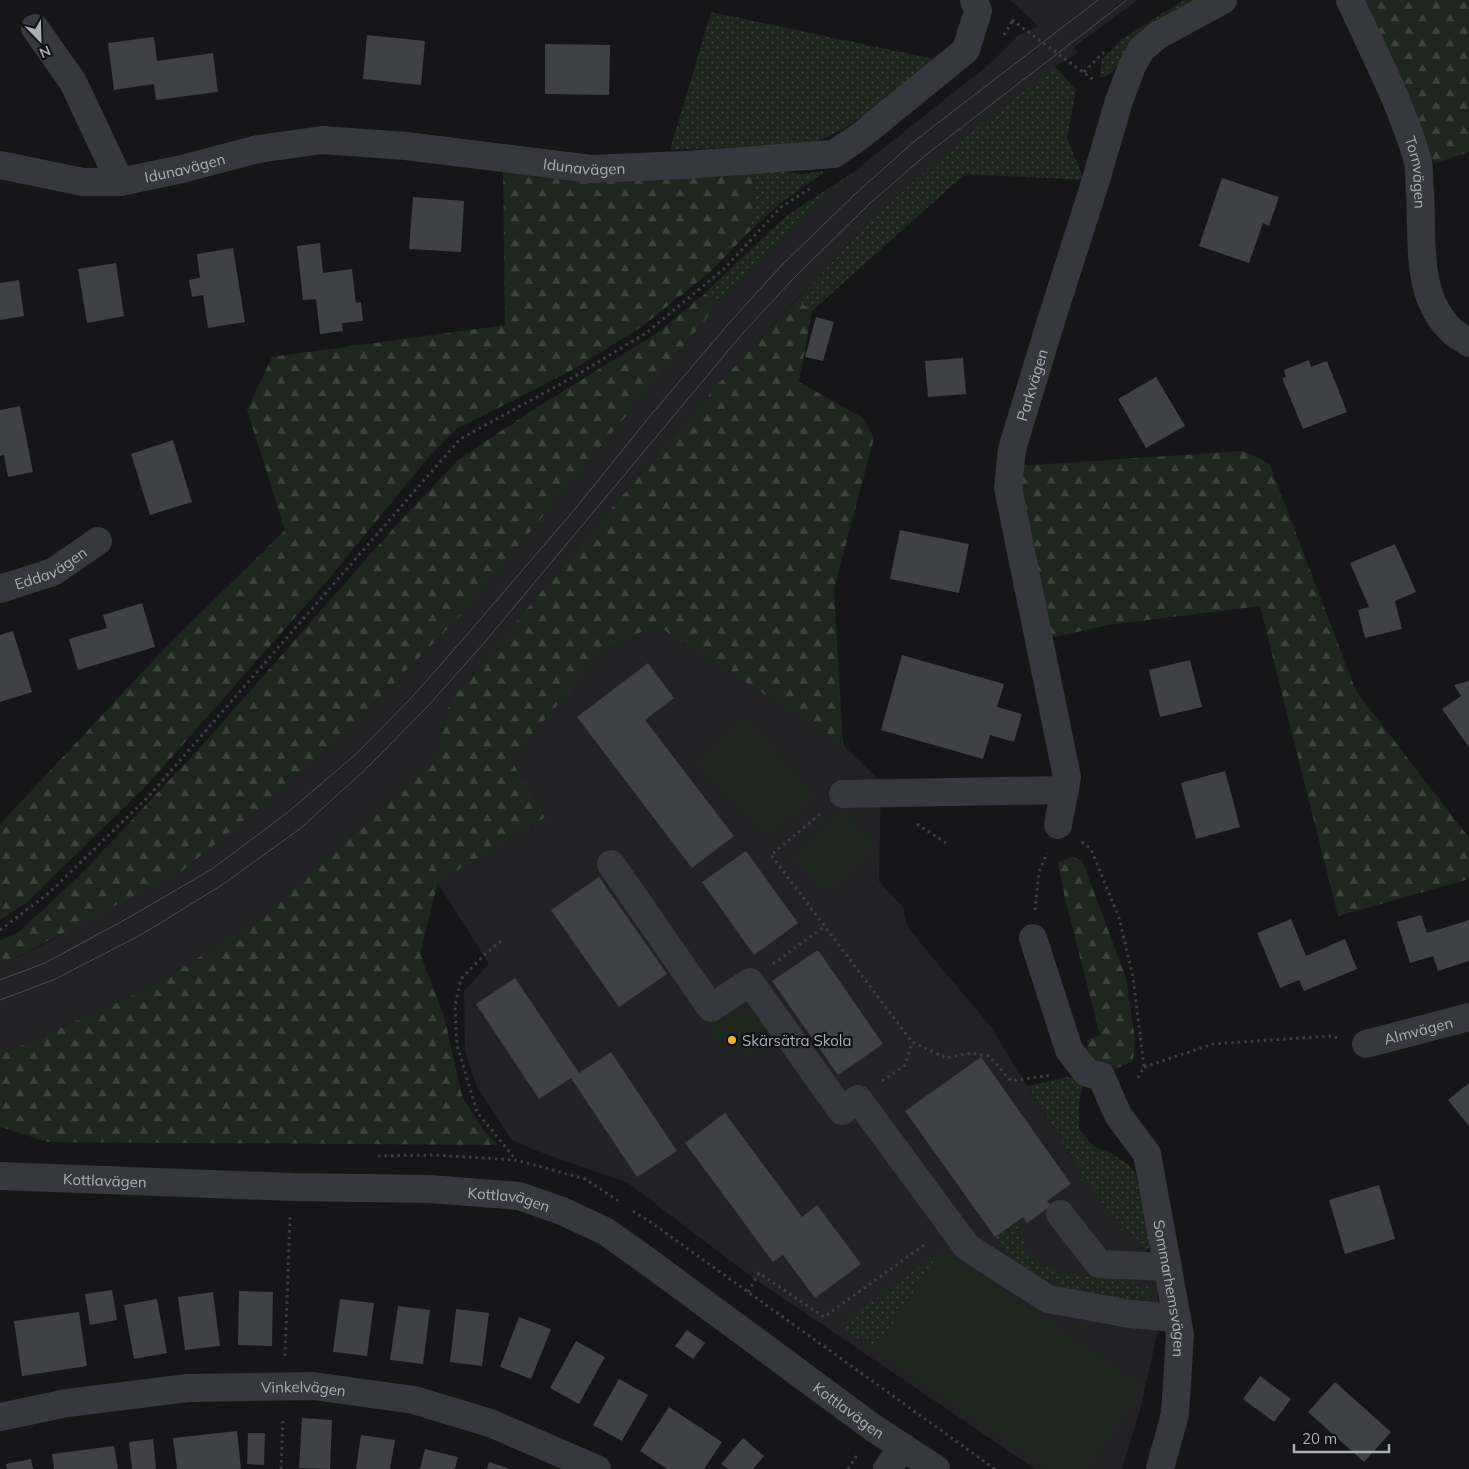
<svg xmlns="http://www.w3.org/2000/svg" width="1469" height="1469" viewBox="0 0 1469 1469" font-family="Mulish,sans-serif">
  <defs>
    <pattern id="grass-dots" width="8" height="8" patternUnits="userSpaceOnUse" patternTransform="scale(1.25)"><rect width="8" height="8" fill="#1e261f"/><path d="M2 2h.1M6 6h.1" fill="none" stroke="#3c433d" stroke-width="1.8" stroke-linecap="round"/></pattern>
    <pattern id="forest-firs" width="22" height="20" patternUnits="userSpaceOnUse" patternTransform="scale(1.25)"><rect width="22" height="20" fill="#1e261f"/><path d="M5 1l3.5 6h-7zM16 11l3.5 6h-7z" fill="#3c433d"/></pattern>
  </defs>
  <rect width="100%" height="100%" fill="#161618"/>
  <g fill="#222225">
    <polygon points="1010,0 1138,0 1074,47 1078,53 1055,66 939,158 873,218 719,383 580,545 450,701 435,760 262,918 151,987 0,1055 0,966 50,941 266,802 344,734 463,613 721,301 813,209 852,173 992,62 1019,35 1038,26"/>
    <polygon points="656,625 843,745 881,782 879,881 903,907 908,928 991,1027 1093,1192 1158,1265 1158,1330 1140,1410 1122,1469 1035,1469 752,1277 628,1183 537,1151 512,1140 477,1087 465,1052 464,991 489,964 437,882 546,817 511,760 604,649"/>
  </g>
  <g fill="url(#grass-dots)">
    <polygon points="1183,0 1195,0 1135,37 1114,70 1105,77 1100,77 1102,59 1121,40"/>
    <polygon points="711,12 934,59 884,101 843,129 815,143 670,150"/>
    <polygon points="1055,66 1076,90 1067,138 1084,180 965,174 812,311 797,300 873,218 939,158"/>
    <polygon points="756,168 803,174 823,171 823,173 783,201 751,230"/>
    <polygon points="852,173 813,209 721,301 704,294 786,216"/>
    <polygon points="1067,1077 1084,1081 1079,1102 1079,1129 1094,1147 1111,1153 1126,1163 1135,1173 1148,1230 1153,1244 1145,1251 1093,1192 1028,1086"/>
    <polygon points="1019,1220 1027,1253 1057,1274 1115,1280 1147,1285 1151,1296 1136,1301 1068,1288 1021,1268 995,1237"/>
    <polygon points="942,1250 875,1350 839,1326"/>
  </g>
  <g fill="url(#forest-firs)">
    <polygon points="1366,0 1469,0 1469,152 1434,164"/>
    <polygon points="756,168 751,230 709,273 641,327 574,369 455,430 427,459 327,581 147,785 26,903 0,920 0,824 168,645 285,530 247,410 272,357 505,325 503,169"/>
    <polygon points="704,294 721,301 463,613 344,734 266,802 183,870 0,966 0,941 19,932 83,872 207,740 391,531 458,460 531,411 657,333"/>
    <polygon points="797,300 812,311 799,382 863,418 874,438 834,589 843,745 656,625 604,649 511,760 546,817 438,882 420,953 444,1016 462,1096 483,1130 498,1145 48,1142 0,1127 0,1055 151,987 262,918 435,760 450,701 580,545 719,383"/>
    <polygon points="1243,451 1257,457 1270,465 1356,691 1469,838 1469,879 1338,916 1260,606 1108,625 1050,638 1018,466"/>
    <path d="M1072 857 1082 860 1126 978 1135 1039 1133 1061C1112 1071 1107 1074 1088 1057L1087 1040 1100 1035 1065 899 1058 862Z"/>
  </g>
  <g fill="#1e261f">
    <polygon points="742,718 814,793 768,837 696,763"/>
    <polygon points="841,811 874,845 826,892 793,857"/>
    <path d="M757 1009 769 1025C764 1039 762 1057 745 1057L739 1047 718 1039 707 1024 727 1010 749 1014Z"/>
    <polygon points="942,1250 1143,1387 1087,1469 1049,1469 875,1350"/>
  </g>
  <g fill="#404145">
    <polygon points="367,35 425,41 421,85 363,79"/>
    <polygon points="154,37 157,61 213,53 218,92 156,100 154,84 114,90 108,43"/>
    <polygon points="545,44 610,45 609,95 545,94"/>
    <polygon points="1222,178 1279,197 1269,226 1263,223 1249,263 1199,246"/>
    <polygon points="413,197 464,201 461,252 409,249"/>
    <polygon points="320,243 323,273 352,269 356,303 361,302 363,321 342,323 343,331 320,334 316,299 303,300 297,246"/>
    <polygon points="233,248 245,322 208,328 203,295 192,297 189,280 200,278 197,254"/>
    <polygon points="116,263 124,316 87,323 78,269"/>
    <polygon points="19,280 24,316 0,320 0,283"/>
    <polygon points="816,317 834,322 823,361 805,357"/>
    <polygon points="963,358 966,394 928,397 925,361"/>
    <polygon points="1309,360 1311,367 1327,361 1347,412 1303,429 1282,378 1286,377 1284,370"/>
    <polygon points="1156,377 1185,426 1146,448 1118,399"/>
    <polygon points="20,406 33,472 8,477 4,455 0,456 0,410"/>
    <polygon points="173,440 192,502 150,515 131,454"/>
    <polygon points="900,530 969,544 959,593 890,579"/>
    <polygon points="1395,544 1416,592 1395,601 1402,629 1365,638 1358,610 1369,607 1350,563"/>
    <polygon points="142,603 155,647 78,670 69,639 107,628 103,615"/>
    <polygon points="13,631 32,692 0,702 0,635"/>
    <polygon points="902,655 1004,684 997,707 1022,714 1014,742 990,735 983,759 881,730"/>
    <polygon points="1190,660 1202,707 1160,717 1149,670"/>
    <polygon points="648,663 674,698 645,720 734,836 692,868 577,717"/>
    <polygon points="1469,681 1469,747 1442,709 1461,696 1454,685"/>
    <polygon points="1225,771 1240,827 1196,839 1181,783"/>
    <polygon points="746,851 798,923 754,955 702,882"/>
    <polygon points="599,877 667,974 619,1007 551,910"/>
    <polygon points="1421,915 1427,933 1469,920 1469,961 1438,971 1433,956 1410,963 1397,922"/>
    <polygon points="1291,919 1306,956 1345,939 1357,969 1304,991 1299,980 1280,988 1257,933"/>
    <polygon points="818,950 883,1044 838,1075 772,981"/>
    <polygon points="515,978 579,1073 611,1052 677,1151 637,1177 571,1078 539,1099 476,1004"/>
    <polygon points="981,1057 1071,1184 1047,1201 1051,1206 1038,1215 1027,1223 1023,1217 995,1237 905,1111"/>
    <polygon points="1469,1083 1469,1126 1448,1100"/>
    <polygon points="725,1113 802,1217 817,1205 861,1264 815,1298 783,1255 773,1262 685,1143"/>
    <polygon points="1379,1185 1395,1239 1345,1254 1329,1200"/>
    <polygon points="112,1290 117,1320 90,1325 85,1294"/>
    <polygon points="239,1291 273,1292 272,1346 238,1345"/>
    <polygon points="213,1292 220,1346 185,1350 178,1297"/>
    <polygon points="157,1299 167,1353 134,1359 124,1305"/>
    <polygon points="340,1299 374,1303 367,1356 333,1352"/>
    <polygon points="398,1306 430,1310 423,1364 390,1360"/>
    <polygon points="456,1309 489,1313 482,1366 450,1362"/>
    <polygon points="79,1312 87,1366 22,1376 14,1321"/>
    <polygon points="519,1317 551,1329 531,1379 500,1367"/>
    <polygon points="687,1330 705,1343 693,1359 675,1346"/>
    <polygon points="576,1341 605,1357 579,1404 550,1388"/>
    <polygon points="1260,1376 1291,1399 1274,1422 1243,1399"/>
    <polygon points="619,1379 648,1395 622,1441 593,1425"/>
    <polygon points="1335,1382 1391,1432 1364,1462 1308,1412"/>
    <polygon points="669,1407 722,1442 704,1469 667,1469 640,1451"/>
    <polygon points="302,1418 332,1420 330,1469 299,1468"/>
    <polygon points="237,1431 241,1469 177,1469 173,1438"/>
    <polygon points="248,1433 265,1433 264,1465 247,1464"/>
    <polygon points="361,1435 395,1440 390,1469 356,1469"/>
    <polygon points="743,1438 764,1456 753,1469 728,1469 721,1464"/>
    <polygon points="153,1439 156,1469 132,1469 129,1442"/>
    <polygon points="114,1446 118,1469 54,1469 52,1454"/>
    <polygon points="425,1449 458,1457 455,1469 420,1469"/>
    <polygon points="31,1459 33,1469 7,1469 6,1464"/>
    <polygon points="489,1462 510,1469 487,1469"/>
  </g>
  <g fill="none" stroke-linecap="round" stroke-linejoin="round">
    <g stroke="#3d3f44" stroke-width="3" stroke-dasharray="2.5 4" stroke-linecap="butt">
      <polyline points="1012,20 1095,81"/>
      <polyline points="1004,35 1013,20"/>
      <polyline points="1084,72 1104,52"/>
      <polyline points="820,814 771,855 912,1042 946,1058 971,1053 989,1056 1011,1081 1052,1075"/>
      <polyline points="917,824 946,843"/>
      <polyline points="1082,842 1091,849 1119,918 1133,977 1144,1067 1136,1081"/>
      <polyline points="1035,910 1039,872 1047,853"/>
      <polyline points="0,930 49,893 148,797 460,439 575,376 646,333 725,268 780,208 812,187"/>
      <polyline points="501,941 483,956 461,979 455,1006 457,1045 477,1112 516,1160"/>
      <polyline points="773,964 825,926"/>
      <polyline points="1144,1067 1213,1044 1329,1036 1338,1038"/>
      <polyline points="882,1081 905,1065 912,1042"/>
      <polyline points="378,1156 433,1155 516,1160 585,1179 620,1202"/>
      <polyline points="633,1211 649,1221 995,1469"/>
      <polyline points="748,1292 759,1273 824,1317 927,1243"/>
      <polyline points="285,1356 290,1217"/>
      <polyline points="281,1469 283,1417"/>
      <polyline points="848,1469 858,1454"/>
    </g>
    <g stroke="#37383d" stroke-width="28">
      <path id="s1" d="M1350 0C1374 53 1402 105 1418 162 1420 171 1419 182 1420 192 1423 238 1414 297 1453 332 1458 336 1464 339 1469 343"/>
      <polyline points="35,28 73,82 120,182"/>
      <path id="s2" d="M0 165 83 182H120L182 169 258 149 322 140 406 146 591 169 685 165 834 154 859 137 966 50 978 11 974 0"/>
      <path id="s3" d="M0 589 53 572 98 541"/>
      <polyline points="843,794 1065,790"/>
      <path id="s4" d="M1058 825 1067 777 1008 488 1012 449 1051 321 1095 183 1119 101 1132 66 1141 50 1157 36 1223 0"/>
      <polyline points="611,864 711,1008 750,982 842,1111 858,1099 967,1247 1048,1299 1130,1314 1177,1318"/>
      <path id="s5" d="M1033 938 1069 1050 1087 1073 1101 1076 1118 1115 1147 1154 1180 1335 1175 1414 1160 1469"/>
      <path id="s6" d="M1366 1044 1469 1017"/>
      <path id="s7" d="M0 1176 291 1187 430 1189 519 1196 562 1211 605 1231 650 1263 872 1427 936 1469"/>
      <polyline points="1060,1214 1099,1264 1168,1267"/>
      <path id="s8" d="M0 1417 67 1403 188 1388 313 1386 414 1400 490 1423 597 1469"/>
      <polyline points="887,1469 903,1447"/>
    </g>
    <g stroke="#4a4c52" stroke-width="1">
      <polyline points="0,980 45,963 128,918 212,869 287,813 356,754 414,695 471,630 575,509 650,416 730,322 780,267 855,194 917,139 1098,0"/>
      <polyline points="0,1000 53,980 139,936 222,885 301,828 369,766 428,706 484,643 743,333 792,280 868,205 927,154 1127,0"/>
    </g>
  </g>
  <circle fill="#f2b134" stroke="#111113" stroke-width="2" cx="732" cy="1040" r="5"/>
  <g text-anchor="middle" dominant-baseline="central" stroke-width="4.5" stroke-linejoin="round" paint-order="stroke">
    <g font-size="15" fill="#a8adb8" stroke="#111113">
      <text stroke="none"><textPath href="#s2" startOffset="592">Idunavägen</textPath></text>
      <text stroke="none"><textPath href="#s2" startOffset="188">Idunavägen</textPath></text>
      <text stroke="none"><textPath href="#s1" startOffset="186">Tornvägen</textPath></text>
      <text stroke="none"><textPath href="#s4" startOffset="450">Parkvägen</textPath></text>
      <text stroke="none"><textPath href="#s3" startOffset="55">Eddavägen</textPath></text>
      <text stroke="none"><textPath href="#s6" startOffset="54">Almvägen</textPath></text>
      <text stroke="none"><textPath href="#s7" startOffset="105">Kottlavägen</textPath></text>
      <text stroke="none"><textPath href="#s7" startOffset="510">Kottlavägen</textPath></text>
      <text stroke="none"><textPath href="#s5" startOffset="389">Sommarhemsvägen</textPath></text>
      <text stroke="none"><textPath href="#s8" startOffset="306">Vinkelvägen</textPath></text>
      <text stroke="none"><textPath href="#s7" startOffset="915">Kottlavägen</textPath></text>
    </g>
    <g font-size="15" fill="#a8adb8" stroke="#111113" text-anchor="start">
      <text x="742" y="1040">Skärsätra Skola</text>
    </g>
  </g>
  <g transform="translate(40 40) rotate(157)" stroke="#111113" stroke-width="4" paint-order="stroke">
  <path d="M0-4L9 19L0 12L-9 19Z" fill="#a8adb8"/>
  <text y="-8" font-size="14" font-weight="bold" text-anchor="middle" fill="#a8adb8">N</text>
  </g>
  <path d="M1294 1444v8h95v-8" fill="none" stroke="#a8adb8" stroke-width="2.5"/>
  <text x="1302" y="1444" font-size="15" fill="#a8adb8" stroke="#111113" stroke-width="4" paint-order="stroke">20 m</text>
</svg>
